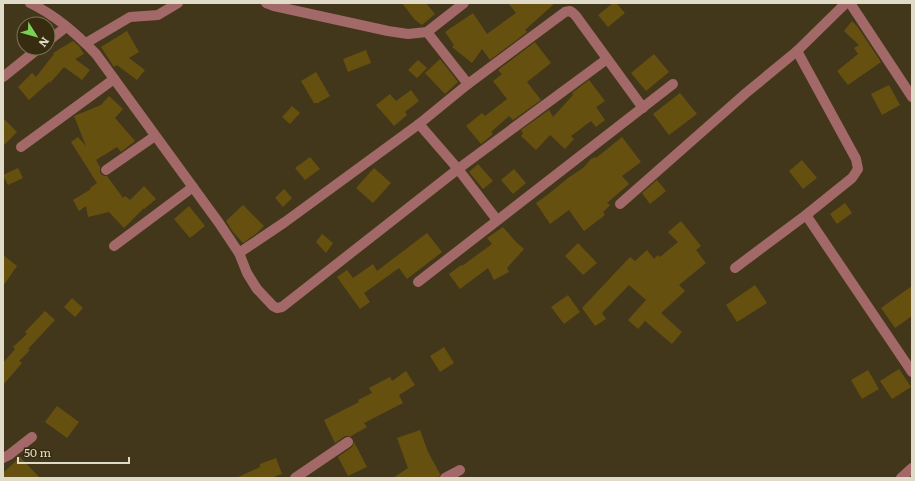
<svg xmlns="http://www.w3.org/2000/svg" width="915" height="481" viewBox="0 0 915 481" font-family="Literata,serif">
  <rect width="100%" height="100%" fill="#42371a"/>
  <g fill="#665010">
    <polygon points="402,3 426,3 435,14 422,25 415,20"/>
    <polygon points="508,3 555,3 525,30 527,32 490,60 482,49 472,63 452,47 454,45 445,32 473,13 487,34 516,13"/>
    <polygon points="613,3 616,3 625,13 608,27 598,15"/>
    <polygon points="852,21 857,26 881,62 848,85 837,71 858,54 854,48 859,45 844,31"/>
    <polygon points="127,31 139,52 129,58 145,70 137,80 117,65 114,67 101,47"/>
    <polygon points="73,41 79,46 84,54 75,59 90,70 82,80 64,67 50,83 49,82 29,100 18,87 32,73 36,77 54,54 53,53"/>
    <polygon points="535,42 551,63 527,82 541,100 513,120 509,116 491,132 493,134 481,144 466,126 482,113 485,116 507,99 493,81 502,74 498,70"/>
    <polygon points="366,50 371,63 348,72 343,59"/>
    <polygon points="654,54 669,72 646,91 631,73"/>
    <polygon points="440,59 458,82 445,94 425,73"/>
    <polygon points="418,60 427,68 417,78 408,70"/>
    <polygon points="316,72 330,96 318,103 314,103 301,81"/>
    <polygon points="589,80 605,101 596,107 605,120 596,127 591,121 571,136 574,139 565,149 550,135 536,150 521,136 523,133 521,130 549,110 553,117 573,95 572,93"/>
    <polygon points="889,85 900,105 882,115 871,94"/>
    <polygon points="411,90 419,101 405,112 407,115 394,126 376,105 390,94 396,101"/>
    <polygon points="680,93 697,114 669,135 653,114"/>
    <polygon points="109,96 123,109 115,118 135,141 121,152 117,147 96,160 100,167 100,173 104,176 107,176 123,198 125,196 130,200 144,186 156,199 144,209 144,208 124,228 109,212 88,217 86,206 79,211 73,200 91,189 90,188 97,183 71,142 78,137 86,146 74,116 101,105"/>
    <polygon points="292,106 300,113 290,124 282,117"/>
    <polygon points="3,118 17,132 3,146"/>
    <polygon points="622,137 641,162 622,176 629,184 607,203 610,205 603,212 605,215 584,231 569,210 550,224 536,203 546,196 568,178 583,168 592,158 592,159 595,157 596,158"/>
    <polygon points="310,157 320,169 305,180 295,168"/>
    <polygon points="802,160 817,178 803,189 789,171"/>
    <polygon points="478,164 493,181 483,189 469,172"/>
    <polygon points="18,168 23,178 8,185 3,175"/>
    <polygon points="374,168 391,183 373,203 356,188"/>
    <polygon points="514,169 526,183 513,194 501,180"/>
    <polygon points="657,180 666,191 650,204 642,193"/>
    <polygon points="284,189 292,198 283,207 275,198"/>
    <polygon points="845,203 852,213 837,224 830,214"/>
    <polygon points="243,205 264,226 257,233 243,243 233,232 226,221"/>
    <polygon points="189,206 205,226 190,238 174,219"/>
    <polygon points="681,221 701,246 696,250 706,263 679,285 685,291 661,313 682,332 672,344 645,321 638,329 628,320 646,300 629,285 602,313 606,319 595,326 582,308 630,257 635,261 647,250 654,259 658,255 660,257 678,242 668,232"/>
    <polygon points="503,227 516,242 524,249 507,268 509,272 494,280 488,268 460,289 449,274 461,265 462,266 492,244 487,238"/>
    <polygon points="427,233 442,252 407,279 399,268 364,293 370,302 360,309 337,277 347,270 353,278 373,264 377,271"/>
    <polygon points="322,234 333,243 326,253 316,242"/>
    <polygon points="578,243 597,263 583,275 565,256"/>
    <polygon points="3,255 17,266 3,286"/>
    <polygon points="755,285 767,303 737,322 726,305"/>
    <polygon points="912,286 912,316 895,328 881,308"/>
    <polygon points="568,295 580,312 564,324 551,307"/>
    <polygon points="72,298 83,308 75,317 64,307"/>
    <polygon points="45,311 55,320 28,349 30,350 19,361 22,363 3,385 3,363 15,349 13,347 27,334 25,332"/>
    <polygon points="444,347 454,363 440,372 430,356"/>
    <polygon points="899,369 911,387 892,399 880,381"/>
    <polygon points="868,370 879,389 862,399 851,380"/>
    <polygon points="406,371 415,385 399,395 403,403 364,423 367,427 351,436 351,437 348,436 345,436 335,443 324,420 359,402 358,400 372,393 369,388 390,377 392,381"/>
    <polygon points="57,406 79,422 67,438 45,422"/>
    <polygon points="420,430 428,452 440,474 439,478 393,478 408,468 397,438"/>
    <polygon points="354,442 367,467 348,476 338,457 352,447"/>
    <polygon points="20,457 40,478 3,478 3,473"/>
    <polygon points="276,458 282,474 271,478 236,478 260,467 260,464"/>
  </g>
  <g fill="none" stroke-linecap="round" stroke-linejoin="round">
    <g stroke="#a26968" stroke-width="10">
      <path d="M30 3C55 15 77 34 96 54L219 223 239 253 247 273 257 289 273 306 277 308 282 307 458 169 607 59"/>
      <polyline points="266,3 274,6 388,31 408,34 427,32 464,3"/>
      <polyline points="850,3 912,97"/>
      <polyline points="427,32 468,84"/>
      <polyline points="48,41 66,27"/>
      <polyline points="86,43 130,17 158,15 178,3"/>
      <polyline points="3,77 39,48"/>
      <polyline points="419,124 458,169 497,220"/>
      <polyline points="21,147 114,79"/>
      <polyline points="106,170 155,136"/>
      <polyline points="620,204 746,93 797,51 846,3"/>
      <polyline points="806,215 912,372"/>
      <polyline points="114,246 193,187"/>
      <polyline points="239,253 285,222 419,124 468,84 565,12 570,11 573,13 576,16 643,108"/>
      <polyline points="735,268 806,215 852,178 858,169 856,159 797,51"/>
      <polyline points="418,282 673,84"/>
      <polyline points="3,458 9,455 32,437"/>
      <polyline points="295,478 348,442"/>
      <polyline points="445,478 460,470"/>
      <polyline points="901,478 912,468"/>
    </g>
  </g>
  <rect width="915" height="481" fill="none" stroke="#e0dac9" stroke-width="8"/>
  <g transform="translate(36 36) rotate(127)"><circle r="19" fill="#372c0f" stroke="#7b7259"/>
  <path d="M0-3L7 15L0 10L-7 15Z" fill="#7ad156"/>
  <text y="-6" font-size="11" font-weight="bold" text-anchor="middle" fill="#e0dac9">N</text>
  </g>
  <path d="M18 457v6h111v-6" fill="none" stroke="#e0dac9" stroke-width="2"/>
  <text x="24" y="457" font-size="12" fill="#e0dac9" stroke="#372c0f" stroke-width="3" paint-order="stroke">50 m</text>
</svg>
